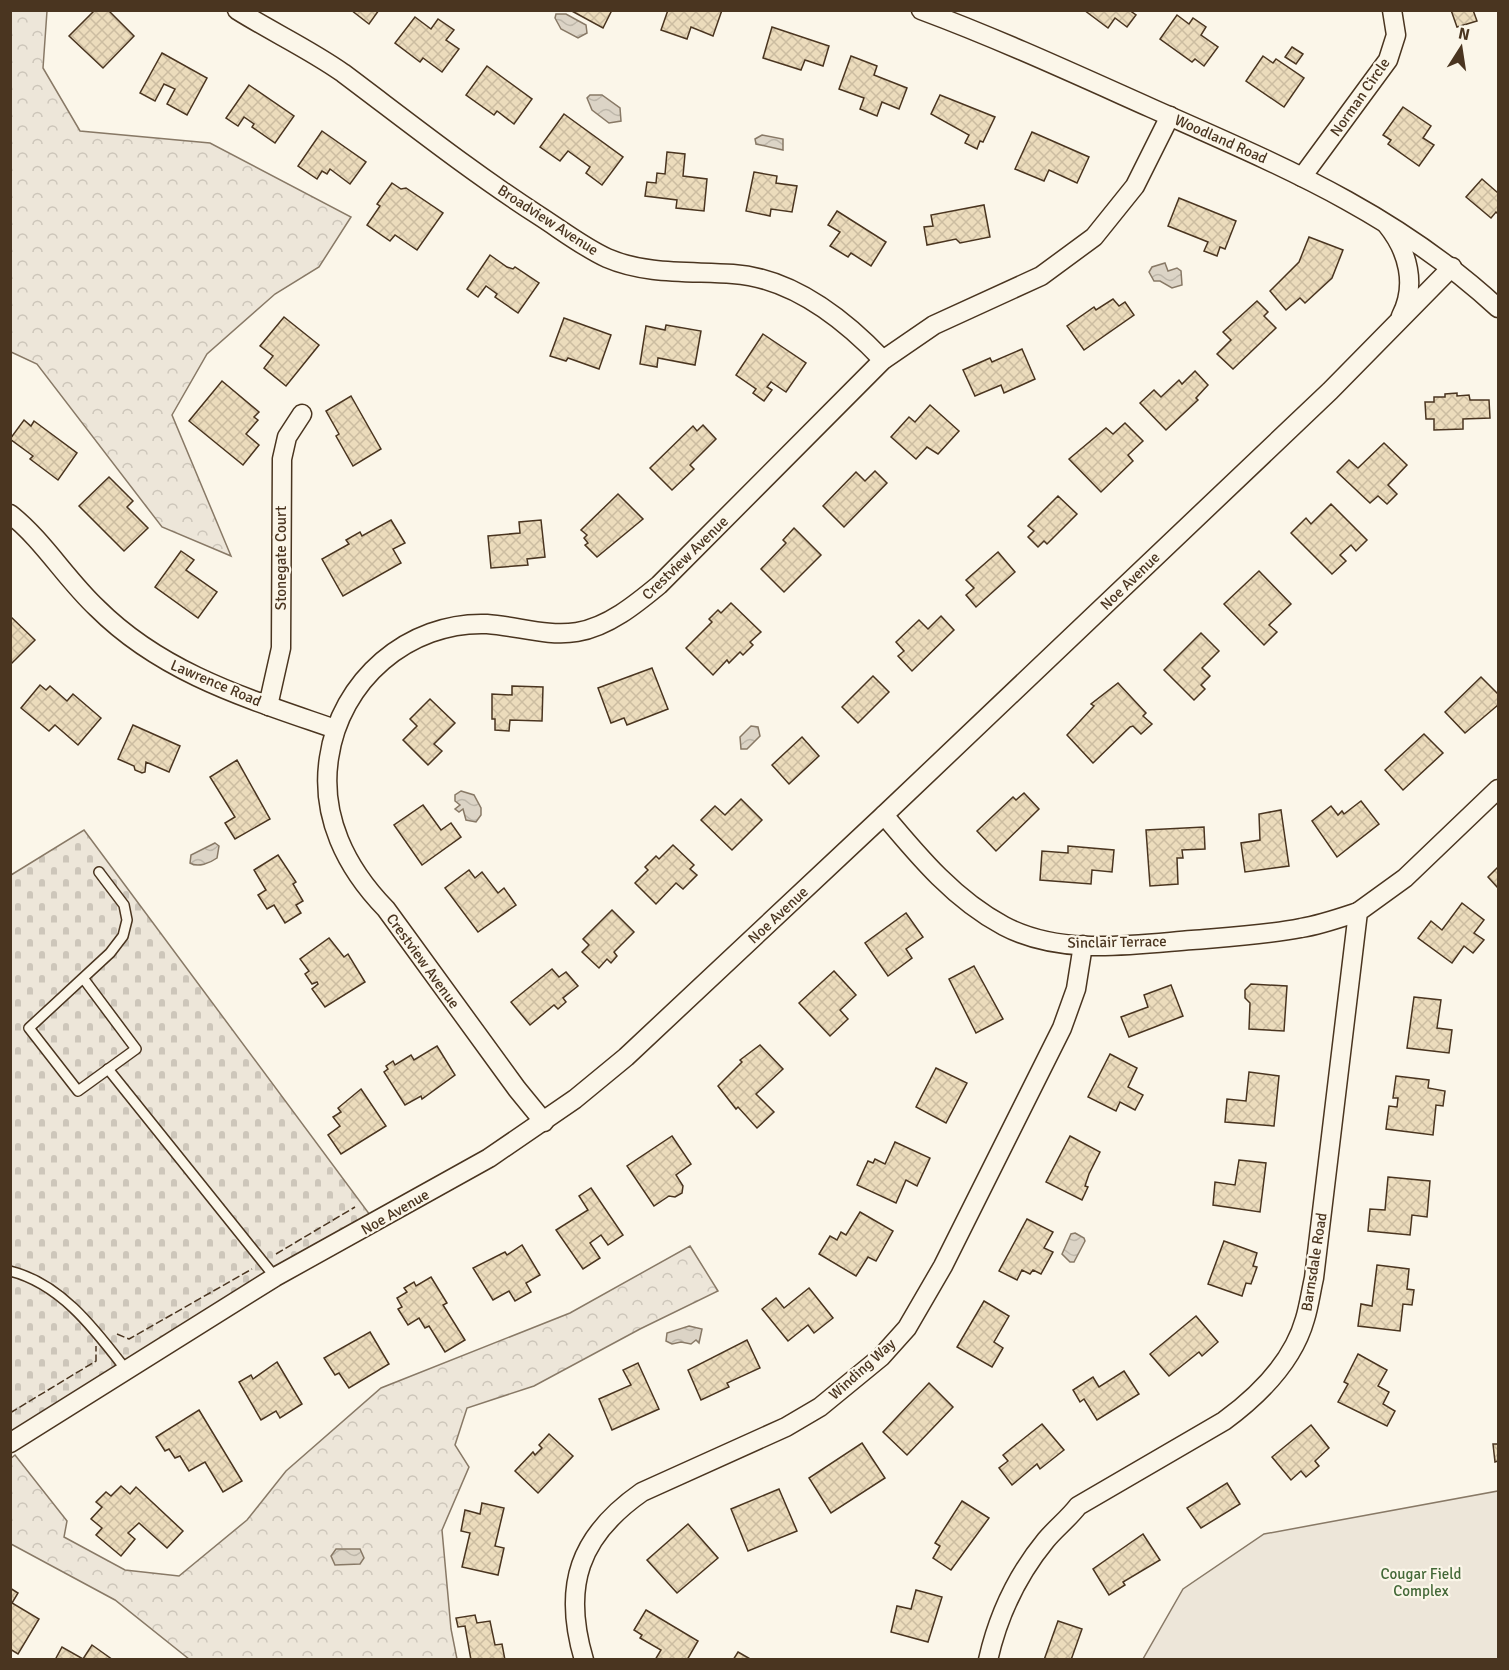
<svg xmlns="http://www.w3.org/2000/svg" width="1509" height="1670" viewBox="0 0 1509 1670" font-family="Signika,sans-serif">
  <defs>
    <pattern id="forest-crowns" width="20" height="18" patternUnits="userSpaceOnUse" patternTransform="scale(1.5)"><rect width="20" height="18" fill="#ede6d9"/><path d="M2 6a3 3 0 1 1 6 0M12 15a3 3 0 1 1 6 0" fill="none" stroke="#cdc6ba"/></pattern>
    <pattern id="cemetery-stones" width="16" height="16" patternUnits="userSpaceOnUse" patternTransform="scale(1.5)"><rect width="16" height="16" fill="#ede6d9"/><path d="M2 7V4a2 2 0 0 1 4 0v3zM10 15v-3a2 2 0 0 1 4 0v3z" fill="#cdc6ba"/></pattern>
    <pattern id="water-waves" width="16" height="10" patternUnits="userSpaceOnUse" patternTransform="scale(1.5)"><rect width="16" height="10" fill="#dcd4c6"/><path d="M0 5q4-4 8 0t8 0" fill="none" stroke="#beb7aa"/></pattern>
    <pattern id="building-cross-hatch" width="8" height="8" patternUnits="userSpaceOnUse" patternTransform="scale(1.5)"><rect width="8" height="8" fill="#ecdcbc"/><path d="M0 0l8 8M0 8l8-8" fill="none" stroke="#ccbda1"/></pattern>
  </defs>
  <rect width="100%" height="100%" fill="#fbf6e9"/>
  <g fill="url(#forest-crowns)" stroke="#887966" stroke-width="1.5">
    <polygon points="11,10 47,11 43,68 80,131 210,143 351,217 319,267 275,294 207,354 172,415 231,556 162,527 37,364 11,352"/>
    <polygon points="690,1246 718,1291 640,1329 534,1386 467,1408 455,1445 469,1467 442,1530 451,1629 457,1659 189,1659 115,1600 11,1544 10,1459 15,1455 67,1521 64,1537 125,1570 179,1576 247,1520 286,1471 381,1388 570,1313"/>
  </g>
  <polygon fill="url(#cemetery-stones)" stroke="#887966" stroke-width="1.5" points="84,830 373,1219 11,1440 11,875"/>
  <polygon fill="#ede6d9" stroke="#887966" stroke-width="1.5" points="1498,1491 1498,1659 1143,1659 1183,1589 1264,1534"/>
  <g fill="url(#water-waves)" stroke="#887966" stroke-width="1.5">
    <polygon points="556,14 566,14 586,25 587,33 578,38 561,29 555,18"/>
    <polygon points="590,95 602,95 620,108 621,121 609,123 592,110 587,98"/>
    <polygon points="762,135 783,139 783,150 756,144 755,139"/>
    <polygon points="1165,263 1168,271 1177,268 1181,271 1182,285 1172,288 1160,281 1154,281 1149,272 1152,267"/>
    <polygon points="751,726 758,727 760,736 747,749 741,749 740,737"/>
    <polygon points="461,791 474,795 481,808 481,815 476,822 466,820 463,809 459,812 455,809 460,805 455,801 455,795"/>
    <path d="M215 843 219 846 217 858C210 863 198 868 190 863L191 855Z"/>
    <polygon points="1075,1233 1084,1238 1085,1241 1074,1262 1070,1262 1062,1254 1071,1234"/>
    <polygon points="689,1326 702,1329 699,1343 696,1340 691,1344 681,1342 672,1344 666,1341 667,1333"/>
    <polygon points="336,1549 360,1549 364,1558 360,1564 335,1565 331,1556"/>
  </g>
  <g fill="url(#building-cross-hatch)" stroke="#4a3520" stroke-width="1.5">
    <polygon points="95,10 108,10 134,36 103,68 69,36"/>
    <polygon points="351,10 379,10 369,24"/>
    <polygon points="570,10 612,10 603,28"/>
    <polygon points="668,10 722,10 713,36 691,27 687,39 661,30"/>
    <polygon points="1084,10 1129,10 1136,15 1127,27 1115,18 1108,28"/>
    <polygon points="1451,10 1473,10 1477,21 1457,27"/>
    <polygon points="1177,15 1189,24 1193,18 1206,27 1201,35 1218,47 1204,66 1195,59 1192,62 1160,39"/>
    <polygon points="415,17 431,29 438,19 454,30 446,40 459,49 442,72 423,58 420,62 395,43"/>
    <polygon points="772,27 829,46 823,66 805,60 801,70 763,58"/>
    <polygon points="1292,47 1303,54 1296,64 1285,57"/>
    <polygon points="162,53 207,78 187,115 167,104 175,89 164,84 155,101 140,93"/>
    <polygon points="851,56 877,66 874,75 907,88 899,109 882,102 877,116 860,109 864,98 839,89"/>
    <polygon points="1263,56 1273,63 1276,59 1304,78 1284,107 1246,81"/>
    <polygon points="487,66 532,99 514,124 497,111 494,115 466,95"/>
    <polygon points="249,85 294,116 275,143 252,127 254,124 244,117 238,126 226,118"/>
    <polygon points="940,95 995,117 983,142 980,141 977,149 965,143 969,135 931,114"/>
    <polygon points="1403,107 1431,126 1423,138 1434,145 1419,166 1388,144 1391,140 1383,135"/>
    <polygon points="564,114 623,157 602,185 586,173 590,167 568,151 560,161 540,147"/>
    <polygon points="322,131 366,162 350,184 330,169 327,174 322,171 317,179 298,166"/>
    <polygon points="1032,132 1089,157 1077,183 1049,170 1044,181 1015,169"/>
    <polygon points="667,152 685,154 683,176 707,179 704,211 676,208 677,200 645,196 647,182 656,183 657,173 665,174"/>
    <polygon points="754,172 777,176 776,183 797,186 792,212 771,209 770,216 746,211"/>
    <polygon points="1482,179 1498,193 1498,214 1496,212 1491,218 1466,197"/>
    <polygon points="392,183 401,189 406,188 443,213 417,250 395,235 390,241 367,225 380,206 377,204"/>
    <polygon points="1179,198 1236,221 1225,249 1220,247 1217,256 1204,251 1208,242 1168,226"/>
    <polygon points="984,205 990,237 960,243 956,239 927,245 924,227 933,226 931,215"/>
    <polygon points="837,211 886,242 871,266 851,253 848,257 830,246 840,232 828,225"/>
    <polygon points="1309,237 1343,250 1332,278 1305,303 1300,298 1286,310 1270,291 1299,262"/>
    <polygon points="490,255 507,267 513,269 515,267 539,283 518,313 495,297 497,294 486,286 478,297 467,289"/>
    <polygon points="1113,299 1119,306 1125,302 1134,315 1084,350 1067,326 1094,307 1096,310"/>
    <polygon points="1257,301 1268,312 1264,316 1276,328 1233,369 1217,354 1231,340 1223,332"/>
    <polygon points="284,317 319,345 286,386 264,368 273,356 260,346"/>
    <polygon points="564,318 611,335 599,369 568,358 566,361 550,356"/>
    <polygon points="666,325 701,331 695,365 658,358 657,367 640,364 646,326 665,330"/>
    <polygon points="763,334 806,363 786,392 771,382 767,387 772,390 764,401 753,393 756,389 736,375"/>
    <polygon points="1022,349 1035,379 1004,393 1001,385 975,396 963,370 990,358 992,362"/>
    <polygon points="1195,371 1208,385 1196,398 1198,400 1166,430 1140,403 1154,390 1161,397 1179,380 1182,384"/>
    <polygon points="222,381 259,412 254,417 258,420 246,434 259,445 243,465 189,421"/>
    <polygon points="1457,393 1457,396 1469,395 1470,400 1489,400 1490,418 1463,419 1463,429 1434,430 1434,419 1426,419 1425,402 1434,402 1434,397 1445,397 1445,394"/>
    <polygon points="351,396 381,449 353,466 336,436 339,434 326,411"/>
    <polygon points="930,405 959,431 938,454 927,447 916,459 891,437 909,417 915,422"/>
    <polygon points="24,420 31,426 34,421 77,453 58,480 30,459 33,456 10,439"/>
    <polygon points="1125,423 1143,441 1128,455 1133,461 1101,492 1069,459 1106,428 1113,434"/>
    <polygon points="703,425 716,439 690,465 694,469 672,490 650,468 693,426 697,431"/>
    <polygon points="1384,443 1407,465 1388,485 1397,494 1387,504 1378,496 1370,503 1337,472 1349,460 1358,468"/>
    <polygon points="875,471 887,483 844,527 823,506 856,472 865,481"/>
    <polygon points="109,477 133,501 127,507 148,528 124,551 79,506"/>
    <polygon points="618,494 643,519 597,557 585,545 588,543 584,538 587,535 581,530"/>
    <polygon points="1058,496 1077,514 1047,544 1044,541 1038,547 1028,537 1034,531 1028,526"/>
    <polygon points="1331,504 1367,540 1356,551 1351,545 1340,555 1346,561 1332,574 1291,533 1306,518 1311,524"/>
    <polygon points="391,520 405,543 393,549 401,563 343,596 322,559 349,544 346,540 360,532 362,536"/>
    <polygon points="541,520 545,557 527,559 528,565 491,568 488,536 520,533 519,522"/>
    <polygon points="794,528 821,555 784,592 761,569 786,543 783,540"/>
    <polygon points="181,551 194,560 186,570 217,592 198,618 155,587"/>
    <polygon points="998,552 1015,572 976,607 966,595 974,588 966,580"/>
    <polygon points="1259,571 1291,604 1269,625 1277,632 1264,645 1224,604"/>
    <polygon points="731,603 761,632 750,642 753,645 743,655 740,652 729,663 727,660 713,675 686,648 712,622 709,619 718,610 721,613"/>
    <polygon points="10,616 35,640 12,663 10,661"/>
    <polygon points="941,616 954,630 912,671 898,656 904,651 896,642 919,620 928,629"/>
    <polygon points="1201,633 1219,651 1202,668 1210,676 1201,685 1205,689 1194,700 1164,670"/>
    <polygon points="652,668 668,709 627,725 624,718 611,723 598,688"/>
    <polygon points="873,676 889,692 858,723 842,707"/>
    <polygon points="1481,677 1498,694 1498,705 1465,733 1445,712"/>
    <polygon points="1118,683 1146,713 1143,716 1152,724 1141,734 1133,726 1130,727 1093,763 1067,735 1094,706 1091,704"/>
    <polygon points="40,685 46,690 50,686 67,701 73,694 101,718 78,745 55,725 49,731 21,708"/>
    <polygon points="512,686 543,687 542,721 510,720 509,731 495,730 495,719 492,719 492,694 512,695"/>
    <polygon points="430,699 455,723 434,744 442,751 428,765 403,740 417,726 410,719"/>
    <polygon points="133,725 180,746 169,772 146,762 145,772 142,773 135,770 134,766 118,759"/>
    <polygon points="1424,734 1443,753 1403,790 1385,770"/>
    <polygon points="802,737 819,756 789,784 772,765"/>
    <polygon points="237,760 270,819 235,839 225,823 235,817 210,777"/>
    <polygon points="1024,793 1039,809 996,851 977,831 1013,797 1016,800"/>
    <polygon points="741,799 762,820 732,850 701,820 715,806 725,815"/>
    <polygon points="1361,801 1379,824 1337,857 1312,821 1331,806 1338,815 1342,811 1344,814"/>
    <polygon points="423,805 441,830 451,823 461,837 422,865 394,825"/>
    <polygon points="1281,810 1289,866 1245,872 1241,843 1260,840 1259,814"/>
    <polygon points="1204,827 1205,849 1182,850 1183,858 1177,858 1178,884 1150,886 1146,830"/>
    <polygon points="673,845 694,865 690,869 697,875 683,889 676,883 656,904 635,883 648,870 645,867 656,856 659,859"/>
    <polygon points="1068,846 1114,850 1112,872 1092,870 1091,884 1040,880 1042,851 1068,853"/>
    <polygon points="278,855 296,882 293,884 303,901 296,905 301,913 285,923 274,905 267,909 258,895 266,890 254,870"/>
    <polygon points="1498,867 1498,888 1488,877"/>
    <polygon points="469,870 475,878 482,872 498,893 504,888 516,905 478,932 445,888"/>
    <polygon points="1462,903 1484,920 1474,933 1484,940 1473,953 1464,946 1452,963 1418,938 1431,921 1442,930"/>
    <polygon points="612,910 634,932 614,952 617,956 611,963 607,959 599,968 582,952 589,945 583,939"/>
    <polygon points="906,913 923,937 906,949 912,958 888,976 865,943"/>
    <polygon points="329,938 344,957 348,954 365,982 325,1007 312,989 318,984 317,982 312,984 305,974 309,971 300,959"/>
    <polygon points="974,966 1003,1019 976,1033 949,979"/>
    <polygon points="552,969 559,977 566,972 578,986 563,998 566,1002 558,1009 554,1005 530,1025 511,1002"/>
    <polygon points="834,971 856,995 840,1010 848,1019 830,1036 799,1003"/>
    <polygon points="1251,984 1287,986 1284,1031 1249,1029 1250,1003 1245,998 1245,990"/>
    <polygon points="1171,985 1183,1016 1129,1037 1121,1017 1148,1007 1144,995"/>
    <polygon points="1414,997 1441,1000 1437,1028 1452,1030 1449,1053 1407,1048"/>
    <polygon points="760,1045 783,1069 756,1094 774,1112 757,1128 738,1107 736,1109 718,1086 742,1062 740,1060"/>
    <polygon points="437,1046 455,1075 422,1099 421,1096 405,1105 384,1072 388,1069 386,1066 393,1061 395,1065 411,1055 414,1060"/>
    <polygon points="1110,1054 1137,1068 1128,1087 1143,1095 1135,1110 1120,1102 1116,1111 1088,1097"/>
    <polygon points="936,1068 967,1083 946,1123 916,1107"/>
    <polygon points="1249,1072 1279,1076 1274,1126 1225,1122 1227,1099 1246,1101"/>
    <polygon points="1396,1076 1429,1080 1428,1088 1445,1091 1443,1106 1436,1105 1433,1135 1386,1129 1389,1106 1397,1107 1398,1098 1393,1098"/>
    <polygon points="361,1089 386,1126 341,1154 328,1135 340,1126 333,1117 341,1112 338,1108"/>
    <polygon points="672,1136 691,1164 676,1175 683,1186 682,1193 675,1197 669,1196 654,1206 627,1166"/>
    <polygon points="1070,1136 1100,1152 1089,1174 1085,1186 1088,1187 1082,1200 1046,1182"/>
    <polygon points="895,1142 930,1158 917,1186 906,1180 896,1203 857,1185 868,1161 873,1163 875,1159 885,1164"/>
    <polygon points="1239,1160 1266,1163 1260,1212 1213,1205 1215,1182 1235,1185"/>
    <polygon points="1388,1177 1430,1181 1427,1217 1412,1215 1410,1235 1368,1231 1370,1209 1385,1210"/>
    <polygon points="591,1188 623,1235 608,1245 601,1235 590,1243 600,1258 583,1269 556,1230 588,1210 579,1196"/>
    <polygon points="860,1212 893,1231 876,1261 868,1257 856,1276 819,1254 830,1236 837,1240 841,1232 846,1235"/>
    <polygon points="1027,1219 1053,1232 1044,1248 1053,1252 1041,1274 1033,1270 1030,1274 1022,1270 1017,1280 999,1271"/>
    <polygon points="1224,1241 1257,1253 1253,1266 1257,1267 1251,1284 1246,1283 1242,1296 1208,1284"/>
    <polygon points="522,1245 540,1275 526,1283 531,1292 515,1301 509,1291 493,1300 473,1268 505,1252 507,1255"/>
    <polygon points="1377,1265 1409,1269 1407,1289 1414,1290 1412,1305 1403,1304 1400,1331 1358,1326 1361,1304 1372,1306"/>
    <polygon points="431,1277 447,1303 443,1305 465,1340 445,1352 429,1326 425,1328 419,1318 408,1325 398,1309 402,1307 397,1298 407,1292 404,1288 414,1282 416,1286"/>
    <polygon points="809,1288 833,1318 814,1333 808,1325 788,1341 762,1309 776,1298 784,1308"/>
    <polygon points="984,1301 1009,1316 994,1342 1003,1348 992,1367 957,1347"/>
    <polygon points="1196,1316 1218,1342 1202,1356 1199,1352 1169,1376 1150,1354"/>
    <polygon points="370,1332 389,1364 349,1388 339,1373 335,1375 324,1358"/>
    <polygon points="747,1340 760,1368 727,1383 729,1387 701,1400 688,1370"/>
    <polygon points="1358,1354 1387,1370 1378,1386 1389,1392 1383,1404 1395,1411 1387,1426 1338,1402 1348,1384 1344,1382"/>
    <polygon points="277,1362 302,1404 280,1418 276,1411 261,1420 239,1382 251,1375 253,1379"/>
    <polygon points="638,1363 659,1409 612,1430 599,1399 631,1385 623,1370"/>
    <polygon points="1124,1371 1139,1394 1097,1420 1084,1399 1080,1402 1073,1390 1093,1377 1099,1387"/>
    <polygon points="929,1383 953,1407 907,1455 883,1432"/>
    <polygon points="199,1410 242,1481 223,1492 205,1462 189,1471 180,1456 175,1458 169,1449 165,1451 156,1437"/>
    <polygon points="1042,1424 1064,1450 1040,1469 1037,1464 1012,1485 999,1468 1008,1461 1003,1455"/>
    <polygon points="1311,1425 1329,1448 1315,1461 1319,1466 1306,1477 1301,1471 1291,1480 1272,1457"/>
    <polygon points="549,1434 573,1456 538,1493 515,1471 533,1452 535,1455 542,1448 539,1445"/>
    <polygon points="862,1443 885,1478 831,1513 809,1478"/>
    <polygon points="1493,1444 1498,1444 1498,1461 1495,1462"/>
    <polygon points="1227,1483 1240,1504 1201,1528 1187,1508"/>
    <polygon points="121,1486 130,1494 136,1487 183,1531 167,1548 139,1523 128,1533 135,1539 121,1556 96,1535 102,1528 91,1519 102,1507 96,1502 106,1492 111,1496"/>
    <polygon points="779,1489 797,1531 748,1551 731,1509"/>
    <polygon points="962,1501 989,1518 951,1570 933,1558 940,1546 935,1543"/>
    <polygon points="482,1503 504,1508 495,1546 504,1548 498,1575 462,1567 470,1533 461,1531 465,1510 480,1514"/>
    <polygon points="688,1524 718,1558 677,1593 647,1560"/>
    <polygon points="1143,1534 1160,1560 1123,1582 1125,1585 1109,1595 1093,1569"/>
    <polygon points="10,1588 18,1593 12,1603 39,1619 18,1654 10,1649"/>
    <polygon points="916,1590 942,1597 928,1642 891,1632 897,1606 911,1609"/>
    <polygon points="646,1610 698,1641 687,1660 655,1660 661,1650 640,1638 642,1635 634,1630"/>
    <polygon points="475,1615 477,1623 490,1621 495,1645 502,1644 505,1660 471,1660 465,1626 458,1627 456,1618"/>
    <polygon points="1058,1621 1082,1629 1071,1660 1044,1660"/>
    <polygon points="92,1645 113,1660 55,1660 62,1647 83,1659"/>
    <polygon points="738,1652 752,1660 733,1660"/>
  </g>
  <g fill="none" stroke-linecap="round" stroke-linejoin="round">
    <defs>
      <g id="service">
        <polyline points="83,978 136,1049 78,1091 29,1028 110,953 123,936 127,920 124,905 99,872"/>
        <polyline points="108,1069 275,1277"/>
        <path d="M10 1271C62 1284 96 1331 127 1371"/>
      </g>
      <g id="minor">
        <path d="M237 10C272 32 309 49 343 73 407 121 470 171 538 215 560 229 583 247 607 258 646 275 691 271 733 274 792 278 844 319 883 360"/>
        <path d="M921 10C999 39 1075 74 1151 108 1279 165 1393 211 1498 308"/>
        <polyline points="1302,177 1388,60 1396,35 1392,10"/>
        <path d="M1387 225C1408 251 1417 285 1401 316"/>
        <path d="M10 514C43 540 66 579 97 608 163 674 249 699 335 729"/>
        <polyline points="268,706 281,648 282,459 287,437 302,414"/>
        <path d="M884 815C919 857 955 900 1004 926 1061 956 1131 945 1192 940 1228 937 1266 935 1301 928 1320 925 1340 918 1358 912"/>
        <path d="M544 1122 517 1089 386 909C346 868 320 816 329 758 340 681 408 621 487 624 517 626 548 637 577 632 608 627 636 604 659 585L883 360 934 325 1041 276 1094 237 1135 186 1170 116"/>
        <polyline points="10,1443 275,1277 489,1158 575,1099 626,1057 884,815 1330,391 1452,267"/>
        <path d="M584 1660C562 1586 579 1536 642 1492L786 1427 820 1407 881 1357 907 1328 943 1266 1062 1028 1076 989 1083 945"/>
        <path d="M988 1660C998 1616 1018 1574 1046 1540 1056 1528 1069 1518 1078 1506L1224 1421C1258 1396 1293 1362 1305 1319 1309 1306 1311 1291 1314 1278L1358 912 1405 878 1498 789"/>
      </g>
    </defs>
    <use href="#service" stroke="#4a3520" stroke-width="12"/>
    <use href="#minor" stroke="#4a3520" stroke-width="21"/>
    <use href="#service" stroke="#fbf6e9" stroke-width="9"/>
    <use href="#minor" stroke="#fbf6e9" stroke-width="18"/>
    <g stroke="#4a3520" stroke-width="1.5" stroke-dasharray="8 3" stroke-linecap="butt">
      <polyline points="276,1254 355,1207"/>
      <polyline points="117,1334 129,1339 252,1269"/>
      <polyline points="10,1413 96,1361 96,1346"/>
    </g>
  </g>
  <g text-anchor="middle" dominant-baseline="central" stroke-width="4.5" stroke-linejoin="round" paint-order="stroke">
    <g font-size="15" fill="#4a3520" stroke="#fbf6e9">
      <text transform="translate(1360 97) rotate(-55)">Norman Circle</text>
      <text transform="translate(1221 139) rotate(24)">Woodland Road</text>
      <text transform="translate(548 220) rotate(33)">Broadview Avenue</text>
      <text transform="translate(281 558) rotate(-90)">Stonegate Court</text>
      <text transform="translate(685 558) rotate(-44)">Crestview Avenue</text>
      <text transform="translate(1130 581) rotate(-44)">Noe Avenue</text>
      <text transform="translate(216 683) rotate(23)">Lawrence Road</text>
      <text transform="translate(778 915) rotate(-43)">Noe Avenue</text>
      <text transform="translate(1117 942) rotate(-1)">Sinclair Terrace</text>
      <text transform="translate(423 961) rotate(54)">Crestview Avenue</text>
      <text transform="translate(395 1212) rotate(-30)">Noe Avenue</text>
      <text transform="translate(1314 1262) rotate(-81)">Barnsdale Road</text>
      <text transform="translate(862 1369) rotate(-42)">Winding Way</text>
    </g>
    <g font-size="15" fill="#436837" stroke="#fbf6e9">
      <text x="1421" y="1574">Cougar Field<tspan x="1421" dy="17">Complex</tspan></text>
    </g>
  </g>
  <rect width="1509" height="1670" fill="none" stroke="#4a3520" stroke-width="24"/>
  <g transform="translate(1461 48) rotate(12)" stroke="#fbf6e9" stroke-width="4.5" paint-order="stroke">
  <path d="M0-4.5L10 22L0 15L-10 22Z" fill="#4a3520"/>
  <text y="-9" font-size="16" font-weight="bold" text-anchor="middle" fill="#4a3520">N</text>
  </g>
</svg>
